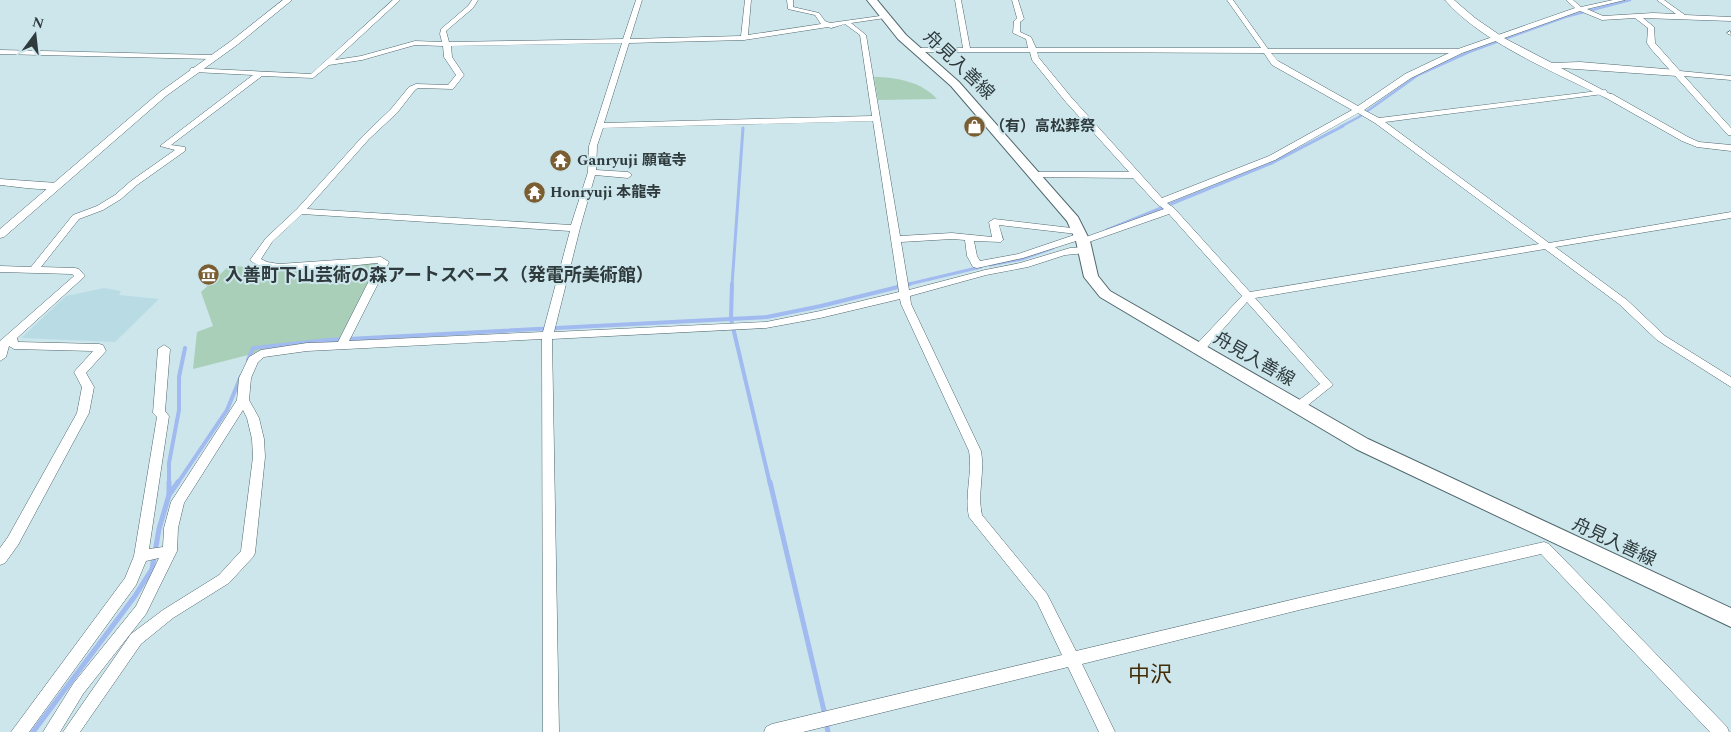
<svg xmlns="http://www.w3.org/2000/svg" width="1731" height="732" viewBox="0 0 1731 732" font-family="Spectral,'Noto Sans JP',serif">
  <rect width="100%" height="100%" fill="#cce6ec"/>
  <polygon fill="#b9dce4" points="104,288 121,291 119,295 159,299 115,342 21,338 66,296"/>
  <g fill="#a9cfb8">
    <path d="M874 77C896 77 922 82 937 99L878 100Z"/>
    <polygon points="377,263 380,264 337,343 260,352 193,369 197,332 213,326 201,292 229,266 257,267 275,271 295,271"/>
  </g>
  <g fill="none" stroke-linecap="round" stroke-linejoin="round">
    <polyline stroke="#a1baef" stroke-width="2.5" points="1340,127 1359,117 1418,75 1469,52 1565,17 1630,0"/>
    <g stroke="#a1baef" stroke-width="3">
      <polyline points="1107,230 1272,163 1343,126"/>
      <polyline points="990,265 1022,259 1053,248"/>
      <polyline points="732,285 743,128"/>
      <polyline points="905,285 981,267"/>
    </g>
    <g stroke="#a1baef" stroke-width="4">
      <polyline points="732,284 731,319 770,484"/>
      <polyline points="248,360 253,348 329,340 767,317 821,306 910,284"/>
      <polyline points="169,484 169,463 179,410 179,377 185,348"/>
      <polyline points="177,484 227,410 241,376"/>
    </g>
    <g stroke="#a1baef" stroke-width="5">
      <polyline points="169,482 169,495"/>
      <polyline points="770,482 825,715"/>
      <polyline points="826,722 828,732"/>
      <polyline points="33,732 135,596 152,569 159,529 169,495 178,482"/>
    </g>
    <defs>
      <g id="minor">
        <path d="M393 0H400L335 60 361 56 415 41 442 42 440 34 441 29 468 6 472 0H478L473 8 446 31 449 42 623 39 636 0H642L630 39 741 36 745 0H751L748 35 821 24 815 15 788 9 787 0H793V7L819 13 825 21 830 23 887 15 888 16 885 18 851 23 866 35 900 236 952 233 992 237 989 222 994 219 1080 229 1083 230 1086 237 1164 209 1157 204 1133 178 1031 177V173L1034 172H1129L1065 101 1032 60 1030 52H913L912 50 916 48H963L955 0H961L970 48H1028L1026 39 1013 33 1014 21 1017 18 1012 0H1018L1024 19 1020 22V32L1031 37 1036 48H1261L1227 0H1233L1268 49H1458L1575 8 1566 0H1573L1581 7 1613 0H1625L1587 9 1603 16 1653 13 1676 14 1657 0H1664L1685 15 1731 17V21L1643 18 1654 27 1655 43 1680 71 1731 76V80L1684 76 1731 128V135H1728L1651 49 1647 43 1648 28 1635 18 1602 20 1580 11 1462 53 1411 78 1364 110 1379 118 1606 90 1607 92 1603 94 1385 122 1549 243 1731 212V218L1555 247 1627 300 1665 336 1731 377V387L1657 340 1619 304 1545 249 1255 298 1333 385 1302 410H1294L1292 407 1294 404 1320 384 1247 302 1202 353H1194L1192 350 1194 347 1242 296 1169 214 1086 243H1080L1079 240 1023 258 977 268 973 267 967 256 965 240 952 239 901 242 909 290 985 270 1020 263 1070 248 1086 247 1091 250 1086 253 1065 255 1028 267 986 275 910 296 911 304 981 451C985 472 977 494 982 515L1047 594 1076 651 1299 598 1544 542 1549 544 1727 727 1729 732H1710L1541 554 1299 610 1082 664 1115 732H1099L1068 667 803 732H764L766 727 772 724 1062 655 1037 602 969 517C964 495 973 473 969 451L901 304 900 299 820 318 766 328 552 339 559 732H543L542 339 307 351 264 357 258 362 251 378 249 400 259 418 264 439 265 457 255 553 253 557 229 583 173 618 141 644 80 732H63L131 634 163 610 219 575 241 551 253 457 252 439 247 418 243 410 184 503 178 528 177 551 146 614 83 694 60 732H43L73 684 136 606 159 558 146 561 136 585 29 732H11L125 578 134 556 157 417 153 413 158 349 164 345 170 349 165 411 169 416 149 549 163 547 164 528 171 502 237 400 239 378 249 357 261 350 307 343 338 342 378 263C352 265 268 278 250 260L266 238 297 209 363 136 391 109 409 87 416 84 448 85 456 75 444 57 443 46 415 45 362 60 329 65 313 78 262 76 171 145 185 147V151L137 185 121 199 103 210 79 219 41 267 75 268 79 269 85 276 17 338 18 342 99 344 103 345 106 351 86 373 94 387 89 413 18 545 5 563 0 565V548L8 537 77 413 82 387 74 372 93 351 14 349 9 346 6 357 0 361V341L74 276 72 274 0 272V266L31 267 73 215 97 206 115 195 131 181 175 150 160 146 253 75 194 72 190 70 191 68 311 74ZM845 24 860 35 872 116 604 123 629 43 744 40 828 27 831 28ZM622 43 589 146 588 172 571 225 307 209 369 139 397 113 415 90 418 88 453 89 464 75 452 57 451 46ZM1037 52 1264 53 1272 65 1352 110 1269 156 1162 198 1071 97 1039 58ZM1271 53H1449L1405 74 1358 106 1278 61ZM1358 113 1375 123 1539 244 1250 292 1174 208 1167 203 1275 160ZM873 121 899 292 820 311 766 322 554 332 580 228 595 175 628 178 632 175 628 172 596 170 597 146 603 128ZM302 214 570 231 543 332 349 341 389 262 381 257 279 264 267 262 261 259 272 242ZM999 225 1077 234 1018 254 980 261 977 256 974 241 1001 242 1003 240Z"/>
        <polygon points="1730,31 1731,35 1728,34 1727,33"/>
        <polygon points="0,50 211,55 215,57 211,59 0,54"/>
        <polygon points="1606,94 1612,94 1688,137 1699,142 1731,145 1731,151 1697,147 1682,141 1606,98"/>
        <path d="M0 179 57 183 61 186C52 193 13 186 0 185Z"/>
      </g>
      <g id="tertiary">
        <polygon points="283,0 292,0 237,45 166,96 4,237 0,238 0,229 160,92 231,41"/>
        <path d="M1445 0H1454L1475 18 1504 38 1552 63 1580 62 1677 70 1682 73 1677 76 1561 68 1614 96 1612 98H1606C1555 72 1482 43 1445 0Z"/>
      </g>
      <polygon id="secondary" points="867,0 877,0 906,35 959,82 1078,217 1090,241 1098,276 1110,291 1368,439 1731,608 1731,627 1356,449 1100,297 1084,277 1076,241 1067,221 951,86 898,39"/>
    </defs>
    <use href="#minor" stroke="#50676c" stroke-width="1"/>
    <use href="#tertiary" stroke="#50676c" stroke-width="1"/>
    <use href="#secondary" stroke="#50676c" stroke-width="2"/>
    <use href="#minor" fill="#fff" fill-rule="evenodd"/>
    <use href="#tertiary" fill="#fff" fill-rule="evenodd"/>
    <use href="#secondary" fill="#fff" fill-rule="evenodd"/>
  </g>
  <defs>
    <symbol id="shop-disc" viewBox="-11 -11 22 22"><circle r="9.5" fill="#7a5e31" stroke="#cce6ec"/><path d="M-5-2.5h2.3a2.7 3.5 0 0 1 5.4 0H5L5.5 6h-11ZM-1.5-2.5h3a1.5 2.3 0 0 0-3 0Z" fill="#fff"/></symbol>
    <symbol id="temple-disc" viewBox="-11 -11 22 22"><circle r="9.5" fill="#7a5e31" stroke="#cce6ec"/><path d="M0-6L5-2H3V0L6.5 2.5H4V6H1.5V3h-3V6H-4V2.5H-6.5L-3 0V-2H-5Z" fill="#fff"/></symbol>
    <symbol id="museum-disc" viewBox="-11 -11 22 22"><circle r="9.5" fill="#7a5e31" stroke="#cce6ec"/><path d="M0-6L6-3V-2H-6V-3ZM-5-1h2V3h-2ZM-1-1h2V3h-2ZM3-1h2V3H3ZM-6 4H6V6H-6Z" fill="#fff"/></symbol>
  </defs>
  <g fill-rule="evenodd">
    <use href="#shop-disc" x="962" y="114" width="25" height="25"/>
    <use href="#temple-disc" x="548" y="148" width="25" height="25"/>
    <use href="#temple-disc" x="522" y="180" width="25" height="25"/>
    <use href="#museum-disc" x="196" y="262" width="25" height="25"/>
  </g>
  <g text-anchor="middle" dominant-baseline="central" stroke-width="4" stroke-linejoin="round" paint-order="stroke">
    <g font-size="15" font-weight="bold" fill="#2f3a3c" stroke="#cce6ec" text-anchor="start">
      <text x="990" y="126">（有）高松葬祭</text>
      <text x="577" y="160">Ganryuji 願竜寺</text>
      <text x="550" y="192">Honryuji 本龍寺</text>
    </g>
    <g font-size="18" fill="#2f3a3c" stroke="#cce6ec">
      <text transform="translate(959 65) rotate(44)">舟見入善線</text>
      <text transform="translate(1254 359) rotate(30)">舟見入善線</text>
      <text transform="translate(1614 542) rotate(25)">舟見入善線</text>
    </g>
    <g font-size="18" font-weight="bold" fill="#2f3a3c" stroke="#cce6ec" text-anchor="start">
      <text x="225" y="275">入善町下山芸術の森アートスペース（発電所美術館）</text>
    </g>
    <g font-size="22" fill="#422d07" stroke="#cce6ec">
      <text x="1150" y="675">中沢</text>
    </g>
  </g>
  <g transform="translate(35 35) rotate(15)" stroke="#cce6ec" stroke-width="4" paint-order="stroke">
  <path d="M0-4L9 19L0 12L-9 19Z" fill="#2f3a3c"/>
  <text y="-8" font-size="14" font-weight="bold" text-anchor="middle" fill="#2f3a3c">N</text>
  </g>
</svg>
